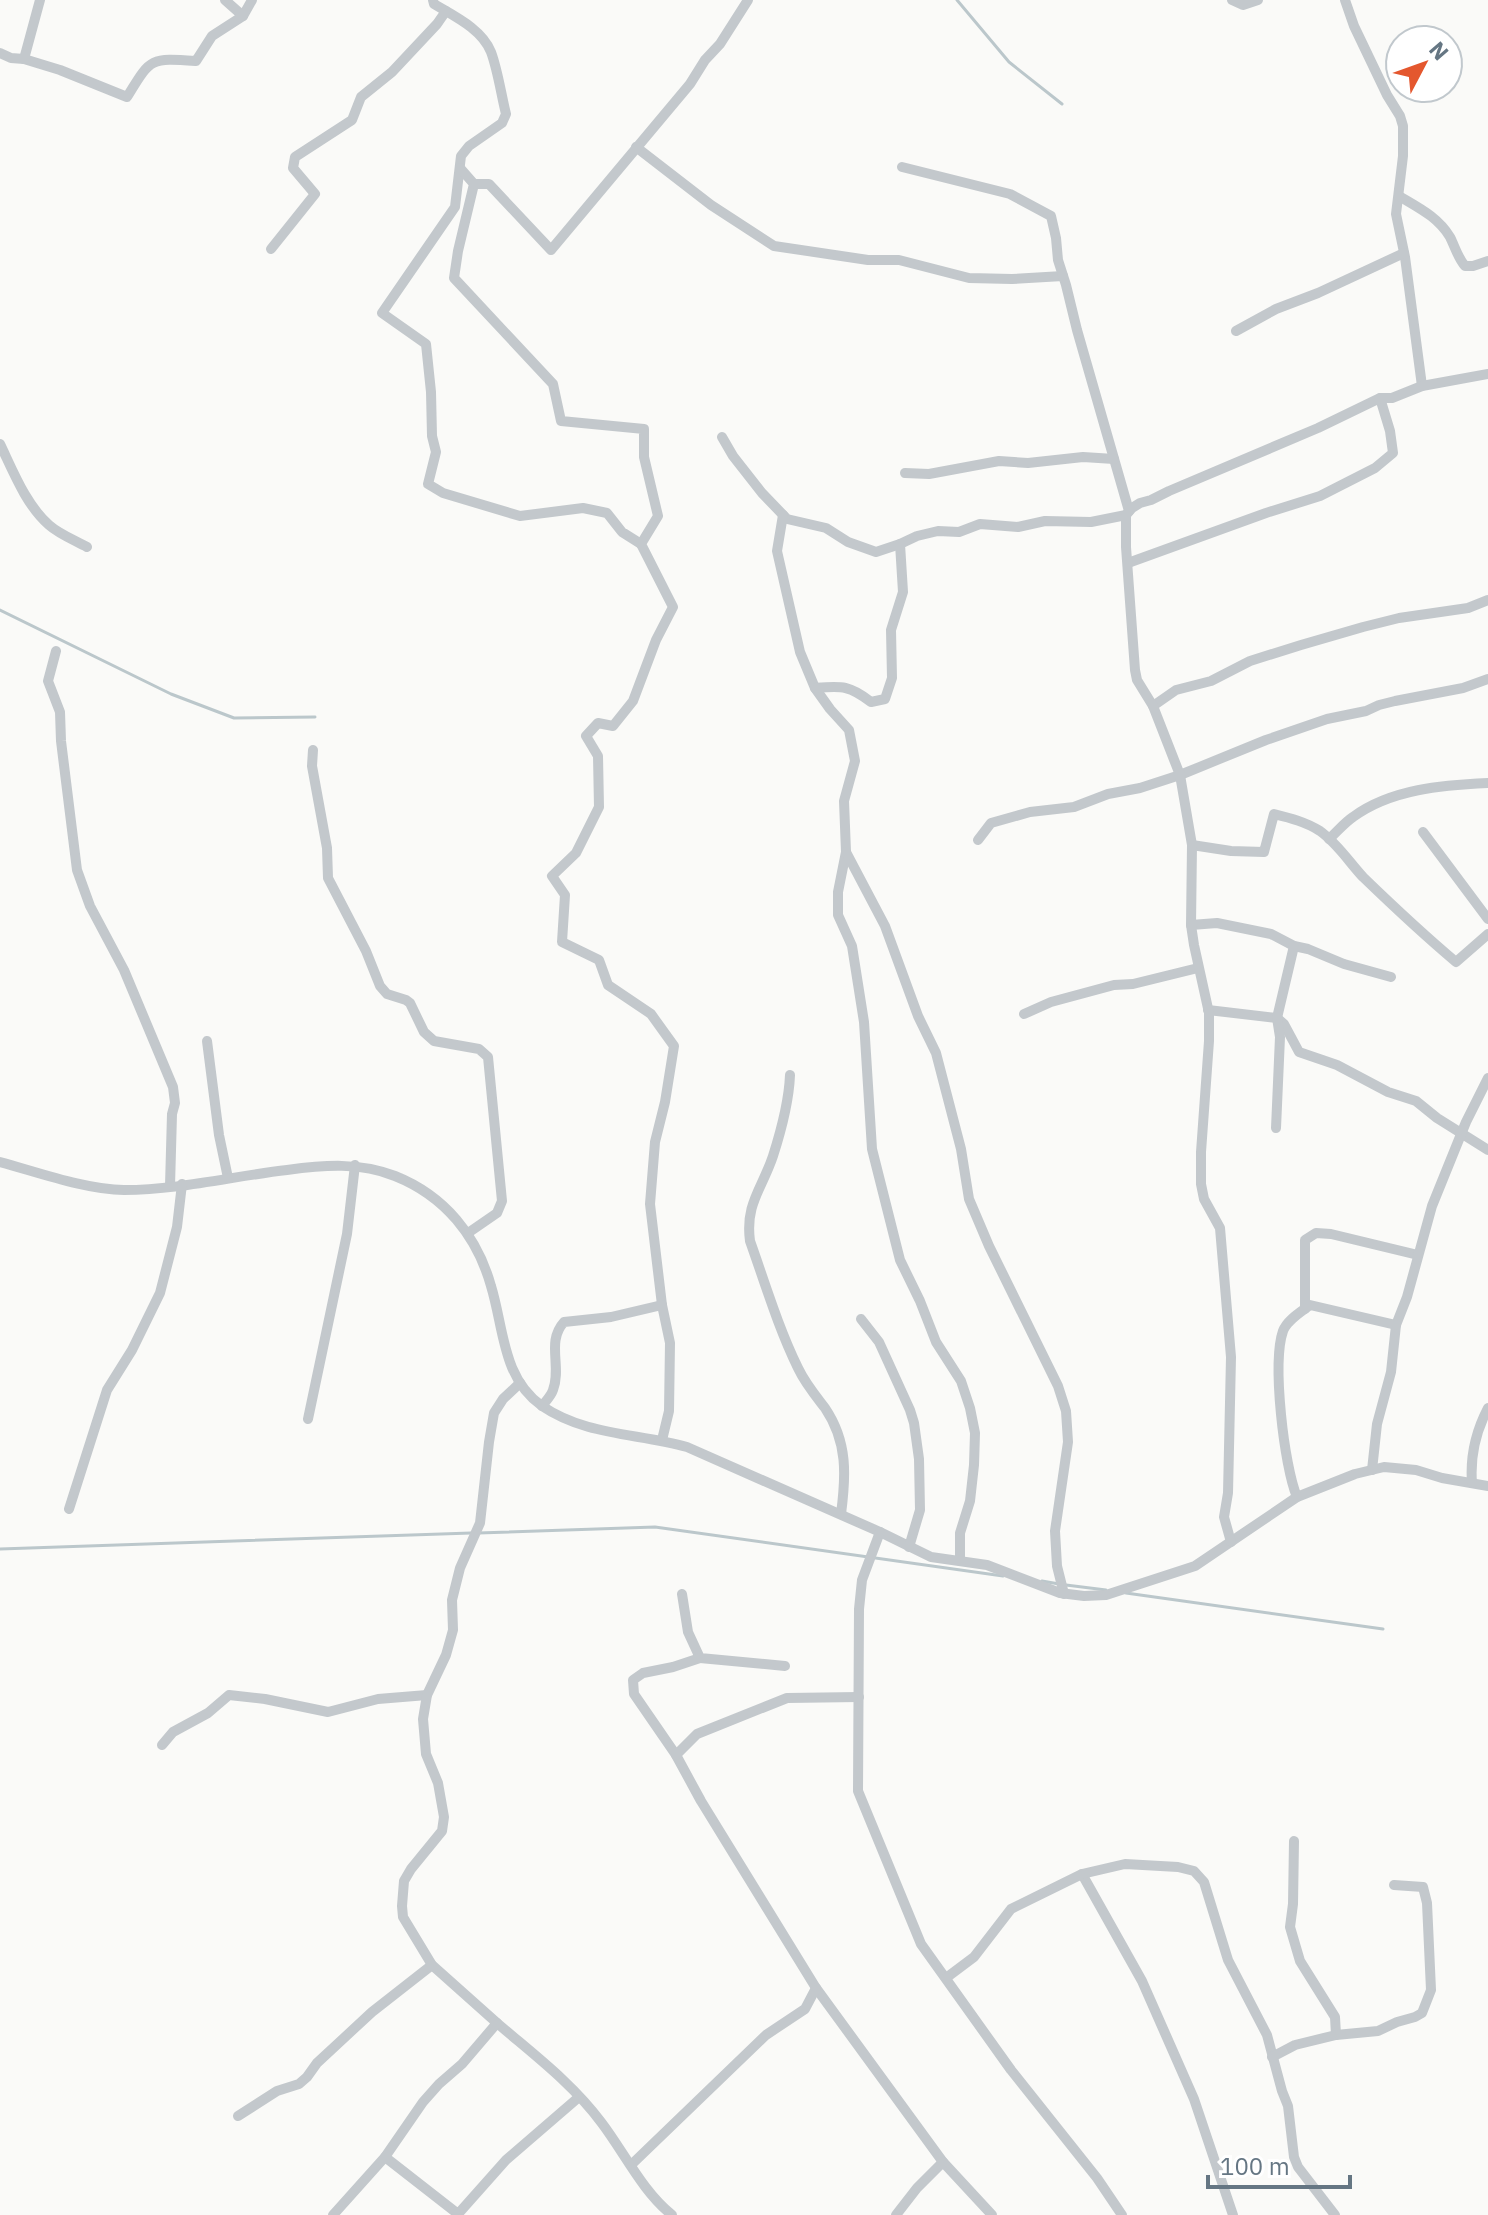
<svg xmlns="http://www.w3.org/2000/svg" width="1488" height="2215" viewBox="0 0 1488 2215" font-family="'IBM Plex Sans',sans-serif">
  <rect width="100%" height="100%" fill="#fafaf8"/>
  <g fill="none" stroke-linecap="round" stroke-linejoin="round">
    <g stroke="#bbc7cb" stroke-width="3">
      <polyline points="957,0 1009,62 1062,104"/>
      <polyline points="0,610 171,694 234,718 315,717"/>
      <polyline points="478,1533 655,1527 1003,1576"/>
      <polyline points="0,1549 471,1533"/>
      <polyline points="1042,1581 1059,1584"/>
      <polyline points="1066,1585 1106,1590"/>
      <polyline points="1126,1593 1383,1629"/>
    </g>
    <g stroke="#c3c8cc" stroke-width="10">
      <polyline points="225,0 243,16"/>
      <path d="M433 0 434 4C454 16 482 29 491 52 498 71 501 94 506 114L502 123 469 146 461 156 455 207 382 313 426 344 431 392 432 436 436 452 428 484 443 493 520 516 583 508 607 513 622 532 641 544"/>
      <polyline points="1232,0 1243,5 1258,0"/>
      <polyline points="1345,0 1354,26 1387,95 1400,116 1403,126 1403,156 1396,214 1405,257 1422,386"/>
      <path d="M0 53 11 58 24 59 60 70 127 97C151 58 149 58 196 61L212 36 243 16 252 0"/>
      <polyline points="24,59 40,0"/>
      <polyline points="636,147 711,205 774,246 868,260 899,260 969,278 1012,279 1063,276"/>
      <polyline points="902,167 1010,194 1051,216 1056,238 1058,260 1066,285 1077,330 1129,511"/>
      <polyline points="460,168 474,184 458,251 454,278 553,384 561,421 644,429 644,457 658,516 641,544 673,607 656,640 633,701 613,726 598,723 586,736 598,756 599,807 576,853 552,876 565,895 562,942 599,960 608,985 651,1014 674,1046 665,1102 655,1142 650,1204 662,1305 670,1343 669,1411 662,1440"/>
      <polyline points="474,184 489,184 551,250 690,84 705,60 720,44 748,0"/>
      <path d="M1399 196C1419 208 1438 217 1450 237 1455 247 1458 258 1465 266H1473L1488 261"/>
      <polyline points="271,249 315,194 293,168 295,157 352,120 361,97 392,72 437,24 446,11"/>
      <polyline points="1236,331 1276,309 1318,293 1404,253"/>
      <polyline points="722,437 733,456 762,493 787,519 826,528 848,542 876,552 900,544 917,536 938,531 959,532 980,524 1018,527 1045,521 1091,522 1126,515"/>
      <path d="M0 444C13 471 26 505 49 525 59 534 74 540 87 547"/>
      <polyline points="905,473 929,474 999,461 1028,463 1083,457 1114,459"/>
      <polyline points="783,515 777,551 800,652 815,688 830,709 849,730 855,761 844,801 846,852 838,892 838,915 852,946 864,1022 872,1149 900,1260 920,1301 936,1342 961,1381 970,1408 975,1433 974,1465 970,1501 960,1533 960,1561"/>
      <polyline points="1128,563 1266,513 1320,496 1375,468 1393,453 1390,431 1380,398"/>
      <polyline points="56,651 48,681 60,712 61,741 77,870 90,906 124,970 173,1087 175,1103 172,1114 170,1186"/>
      <path d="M815 688C842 686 849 685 871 702L885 699 892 678 891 630 903 592 900 544"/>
      <polyline points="1153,706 1176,690 1211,681 1250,661 1301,645 1363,627 1399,618 1468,608 1488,600"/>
      <polyline points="313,750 312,766 327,848 328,878 366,951 380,986 387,994 406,1000 410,1003 424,1032 434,1041 479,1049 488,1057 502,1201 497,1213 468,1233"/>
      <polyline points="1423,832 1488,919"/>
      <path d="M1329 839C1337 832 1344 823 1353 817 1391 789 1443 785 1488 783"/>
      <polyline points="978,840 991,823 1030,812 1074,807 1108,794 1140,788 1180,775 1266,740 1327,719 1366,711 1379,705 1395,701 1463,688 1488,679"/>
      <path d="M1192 845 1231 851 1264 852 1274 814C1290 818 1306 822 1320 831 1338 844 1349 862 1363 877 1393 906 1424 935 1456 962L1488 934"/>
      <polyline points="846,852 885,926 918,1016 936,1053 961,1149 969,1199 989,1246 1058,1386 1066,1411 1068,1442 1055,1531 1057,1566 1064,1594"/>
      <polyline points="1191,925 1217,923 1271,934 1294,946 1308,949 1344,964 1391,977"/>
      <polyline points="1208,1010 1277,1018 1284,1024 1299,1052 1337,1065 1388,1092 1416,1101 1437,1118 1488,1150"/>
      <polyline points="1024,1014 1051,1002 1114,985 1133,984 1198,968"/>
      <polyline points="207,1041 219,1135 228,1178"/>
      <path d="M790 1075C789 1101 781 1131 773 1156 762 1189 745 1204 750 1241 765 1283 778 1327 798 1368 805 1383 815 1395 825 1408 848 1442 846 1476 841 1514"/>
      <polyline points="1276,1128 1280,1037 1277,1018 1294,946"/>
      <path d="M0 1162C37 1172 87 1190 124 1190 179 1190 234 1176 287 1170 324 1165 360 1162 395 1176 445 1196 477 1236 491 1286 504 1328 502 1378 542 1406 586 1436 638 1433 687 1447L880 1532 931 1557 987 1565 1060 1593 1084 1596 1106 1595 1195 1566 1297 1497 1355 1474 1384 1467 1416 1470 1442 1478 1488 1486"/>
      <polyline points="1305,1309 1305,1240 1316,1233 1331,1234 1418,1255"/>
      <polyline points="861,1319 879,1342 910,1410 914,1423 919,1459 920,1510 909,1547"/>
      <path d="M542 1406C546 1401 551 1396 553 1390 562 1366 546 1342 564 1322L611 1317 662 1305"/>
      <polyline points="308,1419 347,1234 355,1165"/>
      <polyline points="1372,1470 1377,1424 1391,1372 1396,1325 1407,1297 1432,1206 1466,1122 1488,1078"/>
      <path d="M1472 1483C1470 1457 1476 1431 1488 1408"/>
      <path d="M1297 1497C1284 1466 1272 1363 1283 1331 1287 1320 1301 1312 1310 1305L1396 1325"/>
      <polyline points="69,1509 107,1390 132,1350 160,1293 177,1227 182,1184"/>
      <polyline points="880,1532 862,1580 859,1609 858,1791 921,1944 1011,2070 1097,2178 1122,2215"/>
      <polyline points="1231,1542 1224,1517 1228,1493 1231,1357 1220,1228 1204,1199 1201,1184 1201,1152 1209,1041 1209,1013 1194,945 1191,925 1192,845 1180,775 1153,706 1137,680 1135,670 1126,547 1126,515 1132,508 1140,503 1151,500 1169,491 1318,428 1380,398 1392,398 1422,386 1488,374"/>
      <polyline points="682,1594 688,1632 700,1658 785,1666"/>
      <polyline points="700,1658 673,1667 643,1673 633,1680 634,1694 676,1755 701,1801 816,1988 943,2162 992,2215"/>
      <polyline points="162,1745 173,1732 208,1713 229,1695 265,1699 328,1712 378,1699 427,1695"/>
      <polyline points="676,1755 697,1734 787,1698 859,1697"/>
      <polyline points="1294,1841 1293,1904 1290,1927 1300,1961 1335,2017 1336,2035"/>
      <polyline points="1082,1874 1142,1981 1194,2099 1233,2215"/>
      <polyline points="946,1978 974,1957 1011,1909 1082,1874 1125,1864 1178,1867 1194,1871 1204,1882 1228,1960 1267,2035 1282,2091 1288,2106 1294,2157 1298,2167 1335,2215"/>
      <path d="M497 2023C533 2054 572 2083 601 2122 624 2152 642 2191 672 2215"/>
      <polyline points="1272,2057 1295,2045 1336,2035 1378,2031 1397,2022 1415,2017 1422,2013 1431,1990 1427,1903 1423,1887 1394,1885"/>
      <polyline points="238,2116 277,2091 299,2084 307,2077 317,2063 372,2012 432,1965"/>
      <polyline points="385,2157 458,2214 506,2160 579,2097"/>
      <polyline points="631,2165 766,2035 805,2009 816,1988"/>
      <polyline points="333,2215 385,2157 423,2102 439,2084 462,2064 497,2023 432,1965 403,1917 402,1906 404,1881 411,1869 442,1831 444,1817 438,1783 426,1754 423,1719 427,1695 446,1655 453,1630 452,1600 460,1568 480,1523 489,1442 494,1413 503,1399 520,1383"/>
      <polyline points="896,2215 917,2188 943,2162"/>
    </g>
  </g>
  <g transform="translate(1424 64) rotate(49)"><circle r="38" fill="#ffffff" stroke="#c1c8cd" stroke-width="2"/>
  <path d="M0-6L14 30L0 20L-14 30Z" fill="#e4572e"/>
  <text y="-12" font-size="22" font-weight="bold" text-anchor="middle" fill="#657683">N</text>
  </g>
  <path d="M1208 2175v12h142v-12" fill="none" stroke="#657683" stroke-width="4"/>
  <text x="1220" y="2175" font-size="24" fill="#657683" stroke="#ffffff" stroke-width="6" paint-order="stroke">100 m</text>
</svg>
